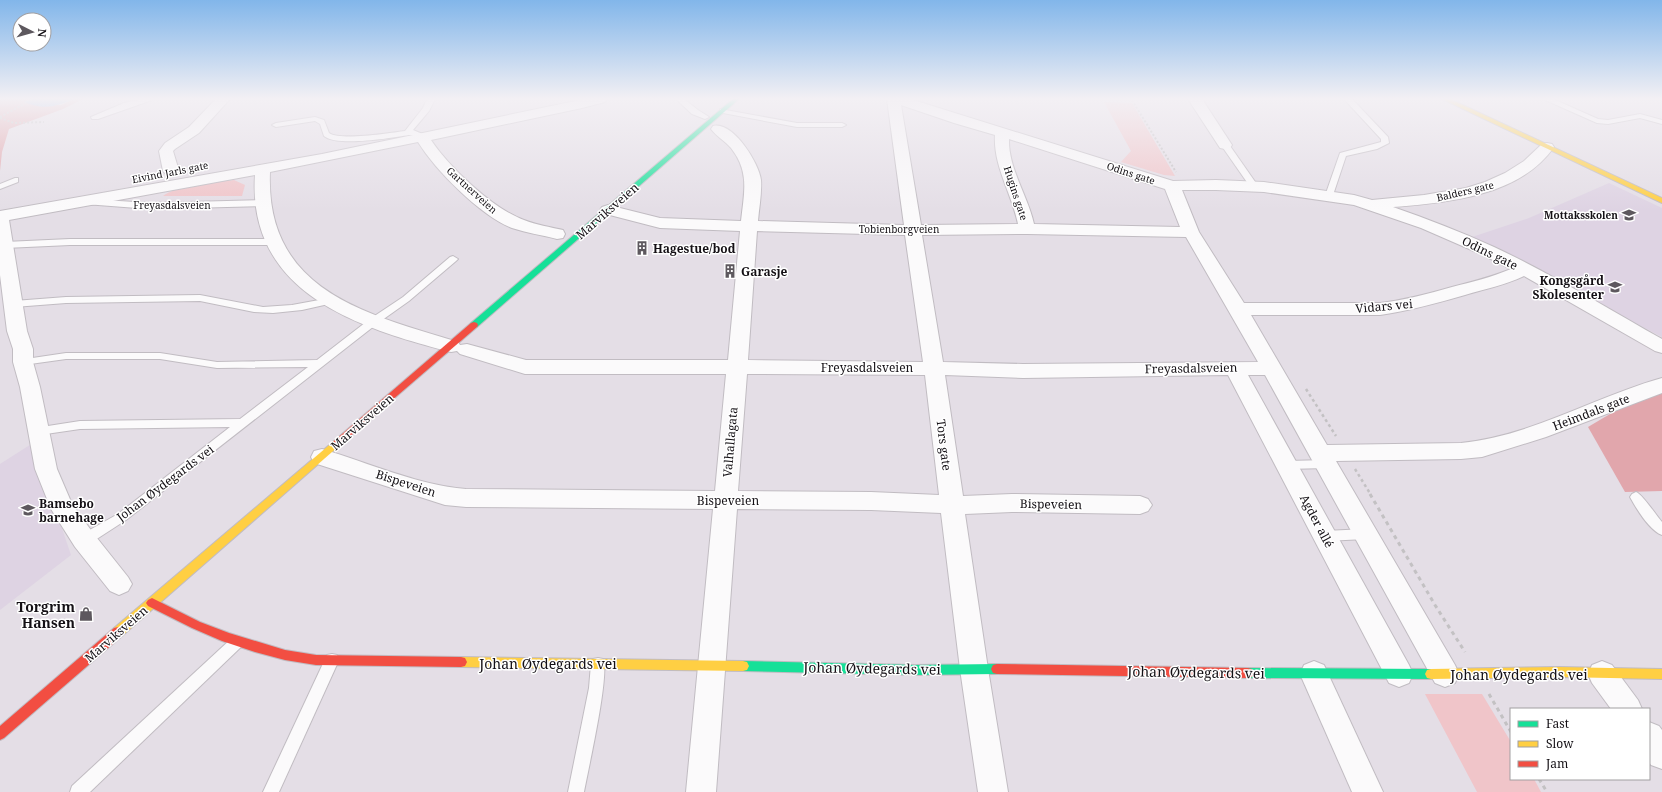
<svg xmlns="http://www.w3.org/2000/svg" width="1662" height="792" viewBox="0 0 1662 792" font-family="'Noto Serif',serif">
  <rect width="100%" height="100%" fill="#e4dee6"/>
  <g fill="#ded3e3">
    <polygon points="1609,183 1662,208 1662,337 1472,237 1529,218"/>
    <polygon points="33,443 71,555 0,610 0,464"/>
  </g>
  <g fill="#f0c5c9">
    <polygon points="1104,102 1132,103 1175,176 1164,175 1121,162 1131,151"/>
    <path d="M234 180 245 185 242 196H163C177 185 216 182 234 180Z"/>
    <polygon points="1425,694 1482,694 1511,742 1511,779 1534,779 1541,792 1477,792"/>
  </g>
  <g fill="#e1a6ac">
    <polygon points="0,99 32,99 24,102 61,105 74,99 83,99 63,109 9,129 2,152 0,171"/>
    <polygon points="1659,385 1662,385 1662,491 1625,492 1588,427"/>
  </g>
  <path fill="#8ab8ed" d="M32 99H74C55 107 43 110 24 102Z"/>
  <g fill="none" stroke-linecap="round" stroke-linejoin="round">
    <defs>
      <g id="lane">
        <polygon points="142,99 155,99 98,119 92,119 91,117 124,103"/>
        <path d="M427 99H435L429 111 413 130 425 135 426 137 422 139 413 135H409C391 138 337 147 324 136L320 124 315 121 276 127 272 125 276 123 315 117 324 120 329 133C341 141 390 133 405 131L423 108Z"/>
        <polygon points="676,99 684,99 698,110 709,117 705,119 692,114"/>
        <polygon points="1344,99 1352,99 1388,137 1389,143 1377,149 1346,156 1332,198 1329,199 1325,196 1340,153 1381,142 1381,139"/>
        <polygon points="1543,99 1553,99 1598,119 1608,120 1640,114 1662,120 1662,124 1640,118 1608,124 1597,123"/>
        <polygon points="720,109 797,123 842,123 846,125 842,127 797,127 723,113 720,113"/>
        <polygon points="1222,143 1228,143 1258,186 1257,188 1251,188 1221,145"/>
        <polygon points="15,178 18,178 18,182 0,189 0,184"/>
        <polygon points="88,199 150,203 263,200 267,203 263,206 150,209 85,204 84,202 85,200"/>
        <polygon points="70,239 274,239 278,242 274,245 70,245 5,248 0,245 5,242"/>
        <polygon points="453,256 458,259 456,261 409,301 378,323 126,520 89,544 84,545 79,544 78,540 79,536 118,514 230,427 80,429 39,435 35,434 33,431 35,428 80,421 240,419 308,367 217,368 160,359 66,359 23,365 18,362 19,360 66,353 160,353 217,362 317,360 370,319 403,297 450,257"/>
        <polygon points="200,295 263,307 292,305 330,298 335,301 333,303 302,310 273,313 254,312 200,301 66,303 14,307 9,304 14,301 66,297"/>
        <polygon points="1327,460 1331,461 1333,464 1331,467 1327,468 1287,469 1283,468 1281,465 1283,462 1287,461"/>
        <path d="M1636 492C1642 494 1656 515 1662 522V535C1650 531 1636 508 1630 497L1632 494Z"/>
        <polygon points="1366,529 1371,530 1372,534 1371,538 1366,539 1325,541 1320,540 1319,536 1320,532 1325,531"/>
        <polygon points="237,636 242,638 244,642 242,646 90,792 70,792 72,786 232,638"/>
        <polygon points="332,654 337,655 339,660 279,792 263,792 327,655"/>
        <path d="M598 658 603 659C610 674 588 770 584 792H568L589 688 591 664 593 659Z"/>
      </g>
      <g id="street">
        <polygon points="216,99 230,99 199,133 175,149 173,151 179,171 176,174 171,176 166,174 163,171 159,151 165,143 189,127"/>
        <path d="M585 99H607L605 102 582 108 431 140C449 167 493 209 524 220 536 225 550 227 563 230L565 234 563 238 557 239C542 235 527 233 512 228 481 216 436 171 418 142L270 172C265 291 366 314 458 342L460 345 467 344 526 360H728L740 231 660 228 602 213 600 210 602 207 608 205 660 218 741 221C744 193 750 172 731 148 725 141 716 136 711 129L713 126C733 121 759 163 761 180 762 193 759 208 758 221L904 225 887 99H910L1173 181 1216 180 1264 182 1354 195 1372 200 1424 195 1466 188 1485 182 1505 173 1524 161 1542 144 1547 143 1552 144 1554 147C1520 196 1447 203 1393 207 1428 219 1461 232 1494 247 1552 274 1607 308 1662 339V353L1655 351 1524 276C1505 285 1485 289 1465 295 1437 303 1409 311 1380 315H1251L1327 445 1461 443C1532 436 1594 397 1662 378V393L1546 437 1482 457 1461 459 1336 461 1455 665 1459 674 1455 683 1445 687 1435 683 1265 375H1248L1409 665 1413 674 1409 683 1399 687 1389 683 1228 375 1023 378 945 375 963 496 1012 494 1140 496 1148 499 1152 505 1148 511 1140 514 1012 512 965 514 988 669 1008 792H978L960 669 941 513 871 510 737 509 716 792H686L713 509 466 507 445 505 314 463 311 457 314 451 322 449C369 463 417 485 466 489L715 491 726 374H525L460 354 457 351 451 352C358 328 247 293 255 175L9 220 27 331 33 349V362L40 387 57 469 72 504 93 533 128 577 132 584 128 591 119 595 110 591 75 547 51 509 35 469 20 387 13 362V349L7 331 0 275V211L322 154ZM901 105 954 123 995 135C993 166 1012 194 1018 224L921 225ZM1009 139 1165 189 1180 227 1034 224C1028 196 1008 168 1009 139ZM1182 190H1216L1264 192 1354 205 1421 228 1483 255 1511 269C1492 277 1472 282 1452 287 1428 294 1405 300 1380 303H1244L1199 232ZM757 231 905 235 923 362 748 360ZM1027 234 1186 237 1258 362 1023 364 943 362 922 235ZM747 374 925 375 939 495 871 492 738 491Z"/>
        <polygon points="1188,99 1202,99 1232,145 1230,148 1225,149 1220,148"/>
        <polygon points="1314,661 1324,665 1383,792 1352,792 1300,674 1304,665"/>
        <polygon points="1602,661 1612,665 1638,700 1642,709 1611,709 1592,683 1588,674 1592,665"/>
        <polygon points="1649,722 1659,726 1662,730 1662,769 1651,765 1649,762"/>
      </g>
      <g id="fast">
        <polygon points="733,99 739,99 477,327 471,327 470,325 471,323"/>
        <polygon points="743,661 915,665 997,664 1001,665 1003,669 1001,673 997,674 915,675 743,671 739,670 737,666 739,662"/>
        <polygon points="1248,668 1431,669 1435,670 1437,674 1435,678 1431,679 1248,678 1244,677 1242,673 1244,669"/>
      </g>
      <g id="slow">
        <polygon points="1442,99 1450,99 1662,198 1662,203"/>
        <polygon points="337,440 340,441 342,443 340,445 122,636 118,637 114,636 112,632 114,628 334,441"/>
        <polygon points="461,657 743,661 747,662 749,666 747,670 743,671 461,667 457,666 455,662 457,658"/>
        <polygon points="1558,667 1662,669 1662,679 1558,677 1431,679 1427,678 1425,674 1427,670 1431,669"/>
      </g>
      <g id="jam">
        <polygon points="474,322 477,323 478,325 477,327 340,445 334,445 332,443 334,441 471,323"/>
        <polygon points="152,598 200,622 229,633 285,650 316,655 461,657 465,658 467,662 465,666 461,667 316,665 285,660 255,652 222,641 192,628 148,606 146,603 148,600"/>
        <polygon points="118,627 122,628 124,632 122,636 4,738 0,740 0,726 114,628"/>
        <polygon points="997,664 1248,668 1252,669 1254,673 1252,677 1248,678 997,674 993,673 991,669 993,665"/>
      </g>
    </defs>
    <use href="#lane" stroke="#c1bcc2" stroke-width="2"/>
    <use href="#street" stroke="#c1bcc2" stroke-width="2"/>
    <use href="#fast" stroke="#c1bcc2" stroke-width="2"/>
    <use href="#slow" stroke="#c1bcc2" stroke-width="2"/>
    <use href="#jam" stroke="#c1bcc2" stroke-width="2"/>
    <g stroke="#c3c1c3" stroke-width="2" stroke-dasharray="2 2" stroke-linecap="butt">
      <polyline points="1132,100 1176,172"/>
      <polyline points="0,117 24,104 30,99"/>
      <polyline points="0,118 14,123 44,122"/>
    </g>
    <g stroke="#c3c1c3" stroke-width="2.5" stroke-dasharray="3 3" stroke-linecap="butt">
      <polyline points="1306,389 1336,436"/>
      <polyline points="1355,469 1371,495"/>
    </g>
    <g stroke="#c3c1c3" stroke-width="3" stroke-dasharray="4 4" stroke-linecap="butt">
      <polyline points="1370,494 1435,605 1465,652"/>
      <polyline points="1489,694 1511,732"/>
      <polyline points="1539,779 1547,792"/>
    </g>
    <use href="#lane" fill="#fbfafb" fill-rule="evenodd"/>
    <use href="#street" fill="#fbfafb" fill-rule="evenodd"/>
    <use href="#fast" fill="#16e098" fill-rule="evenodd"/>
    <use href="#slow" fill="#ffcf43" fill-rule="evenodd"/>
    <use href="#jam" fill="#f24e42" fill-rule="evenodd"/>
  </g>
  <linearGradient id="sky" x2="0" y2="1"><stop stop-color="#82b6ea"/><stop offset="0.47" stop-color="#f3f0f4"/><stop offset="1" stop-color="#f3f0f4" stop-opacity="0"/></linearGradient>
  <rect width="1662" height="210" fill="url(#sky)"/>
  <defs>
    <symbol id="school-bare" viewBox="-9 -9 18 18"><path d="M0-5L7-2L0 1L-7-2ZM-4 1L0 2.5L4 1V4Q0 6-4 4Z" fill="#5d585e" stroke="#fff" stroke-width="2.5" paint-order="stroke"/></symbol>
    <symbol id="building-bare" viewBox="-9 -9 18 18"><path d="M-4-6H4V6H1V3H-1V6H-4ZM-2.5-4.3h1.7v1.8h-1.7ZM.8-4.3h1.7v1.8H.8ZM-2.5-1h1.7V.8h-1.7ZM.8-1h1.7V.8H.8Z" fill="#5d585e" stroke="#fff" stroke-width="2.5" paint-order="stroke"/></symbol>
    <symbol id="university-bare" viewBox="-9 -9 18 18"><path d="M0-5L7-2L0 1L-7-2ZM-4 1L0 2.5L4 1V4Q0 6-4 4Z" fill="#5d585e" stroke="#fff" stroke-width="2.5" paint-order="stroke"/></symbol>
    <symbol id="shop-bare" viewBox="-9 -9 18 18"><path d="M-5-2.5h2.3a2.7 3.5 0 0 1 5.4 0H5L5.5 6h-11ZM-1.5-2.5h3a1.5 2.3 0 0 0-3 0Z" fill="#5d585e" stroke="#fff" stroke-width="2.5" paint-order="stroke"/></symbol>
  </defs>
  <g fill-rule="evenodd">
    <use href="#school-bare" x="1619" y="205" width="20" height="20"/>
    <use href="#building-bare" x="632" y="238" width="20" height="20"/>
    <use href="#building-bare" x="720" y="261" width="20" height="20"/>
    <use href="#university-bare" x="1605" y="277" width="20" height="20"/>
    <use href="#school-bare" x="18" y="500" width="20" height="20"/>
    <use href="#shop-bare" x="76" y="604" width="20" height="20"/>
  </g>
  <g text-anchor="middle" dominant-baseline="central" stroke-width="3" stroke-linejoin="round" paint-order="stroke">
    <g font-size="10" fill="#141015" stroke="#fff">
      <text transform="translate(170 172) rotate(-11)">Eivind Jarls gate</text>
      <text transform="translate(1131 173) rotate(18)">Odins gate</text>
      <text transform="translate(472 190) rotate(42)">Gartnerveien</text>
      <text transform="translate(1465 191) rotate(-13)">Balders gate</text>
      <text transform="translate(1016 193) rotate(72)">Hugins gate</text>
      <text x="172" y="205">Freyasdalsveien</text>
      <text x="899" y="229">Tobienborgveien</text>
    </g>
    <g font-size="10" font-weight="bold" fill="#141015" stroke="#fff" text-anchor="end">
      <text x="1618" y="215">Mottaksskolen</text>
    </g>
    <g font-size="12" fill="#141015" stroke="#fff">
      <text transform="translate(607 211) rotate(-41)">Marviksveien</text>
      <text transform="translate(1490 253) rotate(26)">Odins gate</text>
      <text transform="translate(1384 306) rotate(-5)">Vidars vei</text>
      <text x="867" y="367">Freyasdalsveien</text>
      <text transform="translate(1191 368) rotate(-1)">Freyasdalsveien</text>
      <text transform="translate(1591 412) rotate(-21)">Heimdals gate</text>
      <text transform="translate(362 422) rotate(-41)">Marviksveien</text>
      <text transform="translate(730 442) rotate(-85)">Valhallagata</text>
      <text transform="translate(944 445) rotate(83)">Tors gate</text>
      <text transform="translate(165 483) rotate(-37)">Johan Øydegards vei</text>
      <text transform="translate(406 483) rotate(18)">Bispeveien</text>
      <text x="728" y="500">Bispeveien</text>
      <text transform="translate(1051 504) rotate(1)">Bispeveien</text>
      <text transform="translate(1317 521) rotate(62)">Agder allé</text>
      <text transform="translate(116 634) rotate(-41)">Marviksveien</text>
    </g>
    <g font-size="12" font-weight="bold" fill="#141015" stroke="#fff" text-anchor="start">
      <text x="653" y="248">Hagestue/bod</text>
      <text x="741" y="271">Garasje</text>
      <text x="1604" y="280" text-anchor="end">Kongsgård<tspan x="1604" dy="14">Skolesenter</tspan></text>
      <text x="39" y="503">Bamsebo<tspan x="39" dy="14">barnehage</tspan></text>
    </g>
    <g font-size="14" font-weight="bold" fill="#141015" stroke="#fff" text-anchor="end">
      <text x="75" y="606">Torgrim<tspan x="75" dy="16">Hansen</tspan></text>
    </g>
    <g font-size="14" fill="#141015" stroke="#fff">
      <text x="548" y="663">Johan Øydegards vei</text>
      <text transform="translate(872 668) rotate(1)">Johan Øydegards vei</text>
      <text transform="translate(1196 672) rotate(1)">Johan Øydegards vei</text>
      <text x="1519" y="674">Johan Øydegards vei</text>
    </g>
  </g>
  <rect x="1510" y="708" width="140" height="72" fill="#ffffff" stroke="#a19fa1"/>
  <rect x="1518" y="721" width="20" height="6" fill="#16e098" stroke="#a19fa1"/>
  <text x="1546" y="728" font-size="12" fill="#141015">Fast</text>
  <rect x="1518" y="741" width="20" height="6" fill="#ffcf43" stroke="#a19fa1"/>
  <text x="1546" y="748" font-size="12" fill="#141015">Slow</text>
  <rect x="1518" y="761" width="20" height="6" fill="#f24e42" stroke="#a19fa1"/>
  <text x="1546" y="768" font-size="12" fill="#141015">Jam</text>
  <g transform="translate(32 32) rotate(96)"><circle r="19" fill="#ffffff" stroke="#a19fa1"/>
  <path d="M0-3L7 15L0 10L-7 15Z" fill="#5d585e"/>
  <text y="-6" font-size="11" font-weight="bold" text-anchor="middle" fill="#141015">N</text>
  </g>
</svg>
